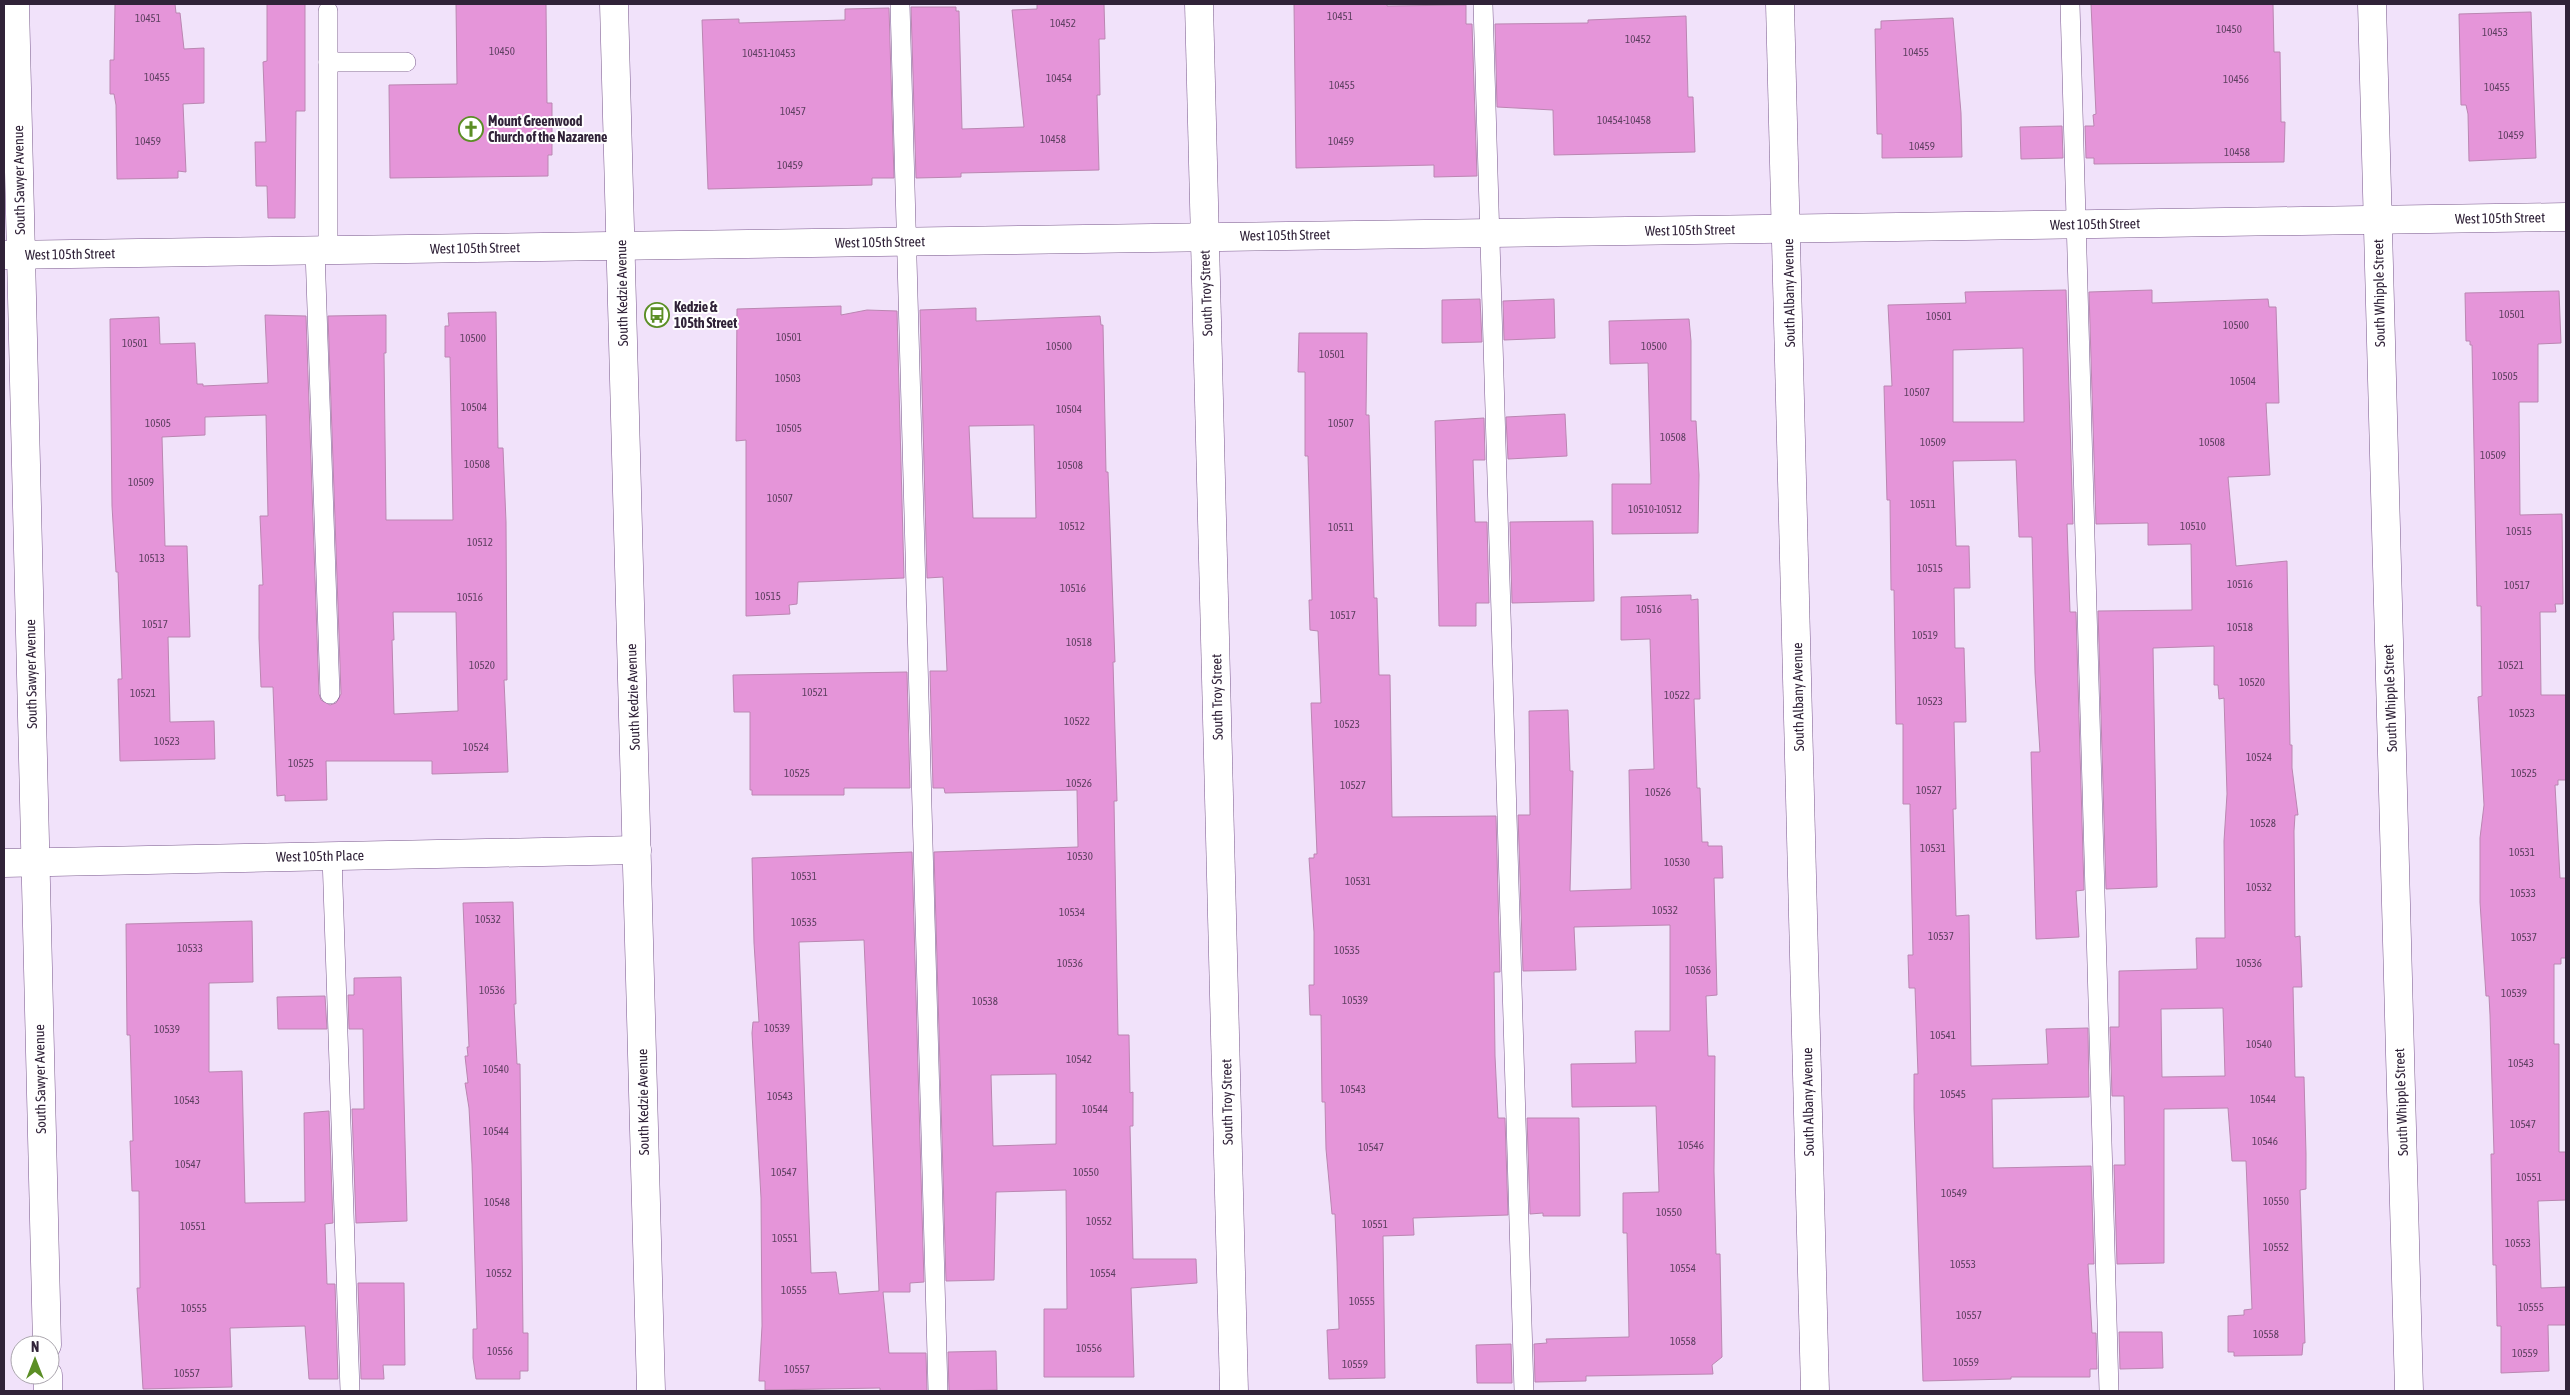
<svg xmlns="http://www.w3.org/2000/svg" width="2570" height="1395" viewBox="0 0 2570 1395" font-family="'Asap Condensed',sans-serif">
  <rect width="100%" height="100%" fill="#f1e2fa"/>
  <g fill="#e595d9" stroke="#bb86b2" fill-rule="evenodd">
    <polygon points="115,4 175,4 176,13 180,13 184,49 204,48 204,103 183,104 186,172 178,171 178,178 117,179 116,105 114,94 110,94 110,60 114,60"/>
    <polygon points="267,4 305,4 305,111 296,111 295,218 268,218 267,186 256,186 255,142 266,142 263,62 267,61"/>
    <polygon points="456,4 546,4 547,103 552,103 552,155 548,155 548,176 390,178 389,85 457,84"/>
    <polygon points="1037,4 1104,4 1105,39 1099,39 1100,95 1097,95 1099,170 961,173 961,177 916,178 911,7 956,7 956,11 959,11 962,129 1024,127 1012,10 1037,9"/>
    <polygon points="1294,4 1387,4 1387,6 1466,5 1466,24 1472,24 1477,176 1434,177 1434,165 1296,168"/>
    <polygon points="2091,4 2273,4 2274,52 2280,52 2281,122 2285,122 2284,162 2094,164 2094,158 2086,158 2085,126 2094,126 2093,115 2096,114"/>
    <polygon points="889,8 894,178 872,178 872,185 708,189 702,20 739,19 739,23 845,20 845,9"/>
    <polygon points="2531,12 2536,158 2469,161 2468,114 2466,105 2461,105 2459,14"/>
    <polygon points="1686,16 1688,97 1693,97 1695,152 1554,155 1553,110 1497,107 1495,24 1588,23 1588,20"/>
    <polygon points="1953,18 1961,113 1962,157 1882,158 1882,134 1877,134 1875,29 1881,29 1881,21"/>
    <polygon points="2062,126 2063,158 2021,159 2020,127"/>
    <path d="M2066 290 2073 524H2067L2070 612H2076L2084 890 2076 891 2079 937 2036 939 2031 752H2040L2035 673 2032 537H2019L2016 460 1953 461 1956 546H1969L1970 588H1954L1955 648H1964L1966 722H1954L1956 809H1953L1956 916 1969 915 1971 1066 2048 1064 2046 1029 2088 1028 2089 1097 1992 1099 1993 1168 2091 1166 2094 1264H2088L2092 1333H2096L2097 1369H2090V1377H2011V1379L1923 1381 1914 1108V1074H1918L1915 988H1909L1908 955H1913L1910 810V804H1903V724H1896L1894 590H1891L1890 500H1887L1884 386H1892L1888 305 1966 303 1965 292ZM2023 348 2024 422H1953V350Z"/>
    <path d="M2152 290V303L2268 299 2269 307H2276L2279 403H2266L2270 475 2228 477 2236 566 2287 561 2290 745H2292V768L2298 815H2295L2294 831 2295 937 2300 936 2302 987H2293L2295 1077H2304L2306 1154V1189L2300 1190 2305 1343H2303L2302 1355 2234 1356V1352H2228V1316L2244 1315V1310L2252 1309 2246 1161H2232L2228 1108 2164 1109V1263L2117 1264 2114 1165H2125L2124 1096H2112L2110 1027H2119V971L2197 969 2196 938H2225L2224 841 2227 794 2224 698 2219 699 2218 685H2214V646L2153 648 2157 887 2106 889 2098 611 2192 610 2191 544 2148 545V523L2096 524 2089 292ZM2223 1008 2225 1076 2162 1077 2161 1009Z"/>
    <polygon points="2559,291 2561,343 2538,344 2538,402 2519,402 2520,515 2562,514 2563,604 2555,604 2556,612 2540,612 2541,695 2566,695 2566,780 2558,780 2558,785 2555,785 2560,878 2566,878 2566,958 2561,958 2561,964 2554,964 2554,1044 2559,1044 2559,1152 2566,1152 2566,1200 2538,1201 2541,1288 2566,1287 2566,1325 2548,1325 2549,1371 2501,1373 2501,1326 2497,1326 2496,1265 2493,1265 2491,1154 2494,1154 2490,1015 2489,996 2486,996 2480,902 2480,838 2484,805 2478,697 2482,696 2481,606 2477,606 2472,345 2470,345 2470,341 2466,341 2465,293"/>
    <polygon points="1480,299 1482,342 1442,343 1442,300"/>
    <polygon points="1554,299 1555,338 1504,340 1503,301"/>
    <polygon points="841,306 841,315 867,310 897,311 904,578 798,582 797,604 789,605 790,614 746,616 746,440 736,441 737,309"/>
    <path d="M976 308V321L1100 316 1101 325H1103L1106 472H1108L1115 662H1113L1117 801H1114L1118 1035H1129L1130 1093 1133 1092V1126H1130L1133 1259H1196L1197 1283 1131 1288 1134 1377H1044V1309H1067L1066 1190 996 1192 994 1280 946 1281 934 852 1078 847 1077 790 945 793 944 788H933L930 671H947L943 577 927 578 920 310ZM1034 425 1036 518H973L969 426ZM1056 1074V1144L993 1146 991 1075Z"/>
    <path d="M496 312 498 448H503L506 522 507 680H504L508 772 432 774V761H326L327 800 285 801V795L277 796 273 687H261L259 638V585H263L260 516H268L266 415 205 417V435L162 437 165 546H187L190 637H168L170 722 214 721 215 759 120 761 118 679H122L118 572H116L112 506 110 319 159 317 160 344 195 343 197 384H203V386L268 383 265 315 306 316 319 694 321 700 330 705 336 703 341 694 328 316 386 315V353H384L386 520H453L450 357H445V326H449L448 313ZM393 612H456L458 711 394 714 392 640H394Z"/>
    <polygon points="1689,319 1691,341 1691,421 1696,421 1699,475 1698,533 1612,534 1612,484 1651,484 1648,363 1610,364 1609,321"/>
    <polygon points="1299,333 1367,333 1366,415 1369,415 1374,598 1377,598 1379,675 1390,675 1392,817 1496,816 1500,972 1494,972 1495,1056 1498,1118 1505,1118 1508,1215 1413,1218 1414,1235 1383,1236 1385,1378 1329,1379 1327,1330 1339,1329 1337,1261 1335,1214 1332,1214 1326,1149 1325,1102 1322,1102 1321,1015 1310,1015 1309,985 1314,985 1314,932 1309,858 1314,858 1314,854 1317,854 1311,703 1321,703 1318,631 1310,630 1309,600 1312,600 1308,456 1305,456 1305,372 1298,372"/>
    <polygon points="1565,414 1567,456 1508,459 1506,417"/>
    <polygon points="1484,418 1485,460 1473,460 1475,522 1487,522 1489,603 1476,603 1476,626 1439,626 1435,421"/>
    <polygon points="1593,521 1594,601 1512,603 1510,522"/>
    <polygon points="1691,595 1691,600 1698,599 1700,699 1694,699 1697,788 1700,788 1702,842 1708,842 1708,846 1722,846 1723,878 1714,878 1717,995 1706,996 1708,1056 1715,1056 1714,1171 1716,1254 1720,1254 1722,1357 1712,1365 1713,1374 1586,1376 1586,1381 1535,1382 1534,1344 1547,1343 1546,1339 1629,1337 1627,1233 1623,1233 1623,1193 1659,1192 1656,1106 1572,1107 1571,1064 1636,1063 1635,1031 1670,1031 1670,925 1574,927 1576,970 1523,971 1518,815 1530,815 1529,711 1568,710 1570,771 1573,771 1570,891 1631,889 1629,770 1654,769 1650,639 1621,640 1621,597"/>
    <polygon points="907,672 910,788 844,788 844,795 752,795 752,790 750,790 750,712 734,712 733,675"/>
    <path d="M912 852 924 1282 910 1283V1292H883L889 1353H926L927 1391H880V1388L765 1390V1381H759L762 1326 761 1198 752 1033 753 1022H759L754 943 752 858ZM864 940 879 1291 839 1294 836 1272 811 1273 799 942Z"/>
    <polygon points="513,902 516,1004 514,1004 517,1064 520,1064 523,1333 528,1333 528,1371 520,1371 520,1379 476,1379 473,1358 473,1329 477,1329 472,1164 469,1108 465,1083 468,1083 465,1056 468,1056 467,1047 469,1047 463,903"/>
    <polygon points="252,921 253,982 209,983 209,1072 242,1071 245,1203 305,1202 304,1113 329,1111 333,1223 325,1224 327,1284 335,1284 338,1379 309,1379 305,1326 230,1328 232,1387 143,1389 137,1288 140,1288 139,1191 132,1191 130,1141 133,1141 130,1035 127,1035 126,924"/>
    <polygon points="401,977 407,1221 356,1223 352,1109 364,1109 363,1029 349,1029 348,995 354,995 354,978"/>
    <polygon points="325,996 327,1029 278,1029 277,997"/>
    <polygon points="1527,1118 1579,1118 1580,1216 1543,1216 1543,1213 1530,1214"/>
    <polygon points="358,1283 404,1283 405,1365 383,1365 384,1379 361,1379"/>
    <polygon points="2119,1332 2162,1332 2163,1368 2120,1369"/>
    <polygon points="1511,1344 1512,1383 1477,1383 1476,1345"/>
    <polygon points="996,1351 997,1390 949,1391 948,1352"/>
  </g>
  <g fill="none" stroke-linecap="round" stroke-linejoin="round">
    <defs>
      <g id="service">
        <polyline points="900,4 938,1391"/>
        <polyline points="1483,4 1524,1391"/>
        <polyline points="2070,4 2109,1391"/>
        <polyline points="328,11 328,250"/>
        <polyline points="328,62 406,62"/>
        <polyline points="315,250 330,694"/>
        <polyline points="332,856 350,1391"/>
      </g>
      <g id="minor">
        <polyline points="15,4 47,1345"/>
        <polyline points="1199,4 1234,1391"/>
        <polyline points="1780,4 1815,1391"/>
        <polyline points="2372,4 2409,1391"/>
        <polyline points="4,255 2566,217"/>
        <polyline points="4,863 637,850"/>
        <polyline points="48,1375 48,1391"/>
      </g>
      <polyline id="secondary" points="614,4 651,1391"/>
    </defs>
    <use href="#service" stroke="#7a5a8d" stroke-width="20"/>
    <use href="#minor" stroke="#7a5a8d" stroke-width="29"/>
    <use href="#secondary" stroke="#7a5a8d" stroke-width="29"/>
    <use href="#service" stroke="#fff" stroke-width="19"/>
    <use href="#minor" stroke="#fff" stroke-width="28"/>
    <use href="#secondary" stroke="#fff" stroke-width="28"/>
  </g>
  <defs>
    <symbol id="church-ring" viewBox="-11 -11 22 22"><circle r="9.5" fill="#fff" stroke="#5b8e25" stroke-width="1.5"/><path d="M-1.2-6h2.4v3.5h3.3v2.4h-3.3V6h-2.4V-.1h-3.3v-2.4h3.3Z" fill="#5b8e25"/></symbol>
    <symbol id="bus-ring" viewBox="-11 -11 22 22"><circle r="9.5" fill="#fff" stroke="#5b8e25" stroke-width="1.5"/><path d="M-5-6H5V4H4V6H2V4H-2V6H-4V4H-5ZM-3.5-4V0h7V-4ZM-3.5 1.2v1.5H-2V1.2ZM2 1.2v1.5H3.5V1.2Z" fill="#5b8e25"/></symbol>
  </defs>
  <g fill-rule="evenodd">
    <use href="#church-ring" x="457" y="115" width="28" height="28"/>
    <use href="#bus-ring" x="643" y="301" width="28" height="28"/>
  </g>
  <g text-anchor="middle" dominant-baseline="central" stroke-width="4" stroke-linejoin="round" paint-order="stroke">
    <g font-size="11" fill="#5d3f60">
      <text x="1340" y="16">10451</text>
      <text x="148" y="18">10451</text>
      <text x="1063" y="23">10452</text>
      <text x="2229" y="29">10450</text>
      <text x="2495" y="32">10453</text>
      <text x="1638" y="39">10452</text>
      <text x="502" y="51">10450</text>
      <text x="1916" y="52">10455</text>
      <text x="769" y="53">10451-10453</text>
      <text x="157" y="77">10455</text>
      <text x="1059" y="78">10454</text>
      <text x="2236" y="79">10456</text>
      <text x="1342" y="85">10455</text>
      <text x="2497" y="87">10455</text>
      <text x="793" y="111">10457</text>
      <text x="1624" y="120">10454-10458</text>
      <text x="2511" y="135">10459</text>
      <text x="1053" y="139">10458</text>
      <text x="148" y="141">10459</text>
      <text x="1341" y="141">10459</text>
      <text x="1922" y="146">10459</text>
      <text x="2237" y="152">10458</text>
      <text x="790" y="165">10459</text>
      <text x="2512" y="314">10501</text>
      <text x="1939" y="316">10501</text>
      <text x="2236" y="325">10500</text>
      <text x="789" y="337">10501</text>
      <text x="473" y="338">10500</text>
      <text x="135" y="343">10501</text>
      <text x="1059" y="346">10500</text>
      <text x="1654" y="346">10500</text>
      <text x="1332" y="354">10501</text>
      <text x="2505" y="376">10505</text>
      <text x="788" y="378">10503</text>
      <text x="2243" y="381">10504</text>
      <text x="1917" y="392">10507</text>
      <text x="474" y="407">10504</text>
      <text x="1069" y="409">10504</text>
      <text x="158" y="423">10505</text>
      <text x="1341" y="423">10507</text>
      <text x="789" y="428">10505</text>
      <text x="1673" y="437">10508</text>
      <text x="1933" y="442">10509</text>
      <text x="2212" y="442">10508</text>
      <text x="2493" y="455">10509</text>
      <text x="477" y="464">10508</text>
      <text x="1070" y="465">10508</text>
      <text x="141" y="482">10509</text>
      <text x="780" y="498">10507</text>
      <text x="1923" y="504">10511</text>
      <text x="1655" y="509">10510-10512</text>
      <text x="1072" y="526">10512</text>
      <text x="2193" y="526">10510</text>
      <text x="1341" y="527">10511</text>
      <text x="2519" y="531">10515</text>
      <text x="480" y="542">10512</text>
      <text x="152" y="558">10513</text>
      <text x="1930" y="568">10515</text>
      <text x="2240" y="584">10516</text>
      <text x="2517" y="585">10517</text>
      <text x="1073" y="588">10516</text>
      <text x="768" y="596">10515</text>
      <text x="470" y="597">10516</text>
      <text x="1649" y="609">10516</text>
      <text x="1343" y="615">10517</text>
      <text x="155" y="624">10517</text>
      <text x="2240" y="627">10518</text>
      <text x="1925" y="635">10519</text>
      <text x="1079" y="642">10518</text>
      <text x="482" y="665">10520</text>
      <text x="2511" y="665">10521</text>
      <text x="2252" y="682">10520</text>
      <text x="815" y="692">10521</text>
      <text x="143" y="693">10521</text>
      <text x="1677" y="695">10522</text>
      <text x="1930" y="701">10523</text>
      <text x="2522" y="713">10523</text>
      <text x="1077" y="721">10522</text>
      <text x="1347" y="724">10523</text>
      <text x="167" y="741">10523</text>
      <text x="476" y="747">10524</text>
      <text x="2259" y="757">10524</text>
      <text x="301" y="763">10525</text>
      <text x="797" y="773">10525</text>
      <text x="2524" y="773">10525</text>
      <text x="1079" y="783">10526</text>
      <text x="1353" y="785">10527</text>
      <text x="1929" y="790">10527</text>
      <text x="1658" y="792">10526</text>
      <text x="2263" y="823">10528</text>
      <text x="1933" y="848">10531</text>
      <text x="2522" y="852">10531</text>
      <text x="1080" y="856">10530</text>
      <text x="1677" y="862">10530</text>
      <text x="804" y="876">10531</text>
      <text x="1358" y="881">10531</text>
      <text x="2259" y="887">10532</text>
      <text x="2523" y="893">10533</text>
      <text x="1665" y="910">10532</text>
      <text x="1072" y="912">10534</text>
      <text x="488" y="919">10532</text>
      <text x="804" y="922">10535</text>
      <text x="1941" y="936">10537</text>
      <text x="2524" y="937">10537</text>
      <text x="190" y="948">10533</text>
      <text x="1347" y="950">10535</text>
      <text x="1070" y="963">10536</text>
      <text x="2249" y="963">10536</text>
      <text x="1698" y="970">10536</text>
      <text x="492" y="990">10536</text>
      <text x="2514" y="993">10539</text>
      <text x="1355" y="1000">10539</text>
      <text x="985" y="1001">10538</text>
      <text x="777" y="1028">10539</text>
      <text x="167" y="1029">10539</text>
      <text x="1943" y="1035">10541</text>
      <text x="2259" y="1044">10540</text>
      <text x="1079" y="1059">10542</text>
      <text x="2521" y="1063">10543</text>
      <text x="496" y="1069">10540</text>
      <text x="1353" y="1089">10543</text>
      <text x="1953" y="1094">10545</text>
      <text x="780" y="1096">10543</text>
      <text x="2263" y="1099">10544</text>
      <text x="187" y="1100">10543</text>
      <text x="1095" y="1109">10544</text>
      <text x="2523" y="1124">10547</text>
      <text x="496" y="1131">10544</text>
      <text x="2265" y="1141">10546</text>
      <text x="1691" y="1145">10546</text>
      <text x="1371" y="1147">10547</text>
      <text x="188" y="1164">10547</text>
      <text x="784" y="1172">10547</text>
      <text x="1086" y="1172">10550</text>
      <text x="2529" y="1177">10551</text>
      <text x="1954" y="1193">10549</text>
      <text x="2276" y="1201">10550</text>
      <text x="497" y="1202">10548</text>
      <text x="1669" y="1212">10550</text>
      <text x="1099" y="1221">10552</text>
      <text x="1375" y="1224">10551</text>
      <text x="193" y="1226">10551</text>
      <text x="785" y="1238">10551</text>
      <text x="2518" y="1243">10553</text>
      <text x="2276" y="1247">10552</text>
      <text x="1963" y="1264">10553</text>
      <text x="1683" y="1268">10554</text>
      <text x="499" y="1273">10552</text>
      <text x="1103" y="1273">10554</text>
      <text x="794" y="1290">10555</text>
      <text x="1362" y="1301">10555</text>
      <text x="2531" y="1307">10555</text>
      <text x="194" y="1308">10555</text>
      <text x="1969" y="1315">10557</text>
      <text x="2266" y="1334">10558</text>
      <text x="1683" y="1341">10558</text>
      <text x="1089" y="1348">10556</text>
      <text x="500" y="1351">10556</text>
      <text x="2525" y="1353">10559</text>
      <text x="1966" y="1362">10559</text>
      <text x="1355" y="1364">10559</text>
      <text x="797" y="1369">10557</text>
      <text x="187" y="1373">10557</text>
    </g>
    <g font-size="14" font-weight="bold" fill="#302238" stroke="#fff" text-anchor="start">
      <text x="488" y="121">Mount Greenwood<tspan x="488" dy="16">Church of the Nazarene</tspan></text>
      <text x="674" y="307">Kedzie &amp;<tspan x="674" dy="16">105th Street</tspan></text>
    </g>
    <g font-size="14" fill="#302238" stroke="#fff">
      <text transform="translate(19 180) rotate(-91)">South Sawyer Avenue</text>
      <text transform="translate(2500 218) rotate(-1)">West 105th Street</text>
      <text transform="translate(2095 224) rotate(-1)">West 105th Street</text>
      <text transform="translate(1690 230) rotate(-1)">West 105th Street</text>
      <text transform="translate(1285 235) rotate(-1)">West 105th Street</text>
      <text transform="translate(880 242) rotate(-1)">West 105th Street</text>
      <text transform="translate(475 248) rotate(-1)">West 105th Street</text>
      <text transform="translate(70 254) rotate(-1)">West 105th Street</text>
      <text transform="translate(622 293) rotate(-91)">South Kedzie Avenue</text>
      <text transform="translate(1206 293) rotate(-92)">South Troy Street</text>
      <text transform="translate(1789 293) rotate(-91)">South Albany Avenue</text>
      <text transform="translate(2379 293) rotate(-91)">South Whipple Street</text>
      <text transform="translate(31 674) rotate(-91)">South Sawyer Avenue</text>
      <text transform="translate(633 697) rotate(-92)">South Kedzie Avenue</text>
      <text transform="translate(1217 697) rotate(-91)">South Troy Street</text>
      <text transform="translate(1798 697) rotate(-91)">South Albany Avenue</text>
      <text transform="translate(2390 698) rotate(-92)">South Whipple Street</text>
      <text transform="translate(320 856) rotate(-1)">West 105th Place</text>
      <text transform="translate(40 1079) rotate(-91)">South Sawyer Avenue</text>
      <text transform="translate(643 1102) rotate(-91)">South Kedzie Avenue</text>
      <text transform="translate(1227 1102) rotate(-91)">South Troy Street</text>
      <text transform="translate(1808 1102) rotate(-91)">South Albany Avenue</text>
      <text transform="translate(2401 1102) rotate(-92)">South Whipple Street</text>
    </g>
  </g>
  <rect width="2570" height="1395" fill="none" stroke="#302238" stroke-width="10"/>
  <g transform="translate(35 1360)"><circle r="24" fill="#ffffff" stroke="#aca7af"/>
  <path d="M0-4L9 19L0 12L-9 19Z" fill="#5b8e25"/>
  <text y="-8" font-size="14" font-weight="bold" text-anchor="middle" fill="#302238">N</text>
  </g>
</svg>
